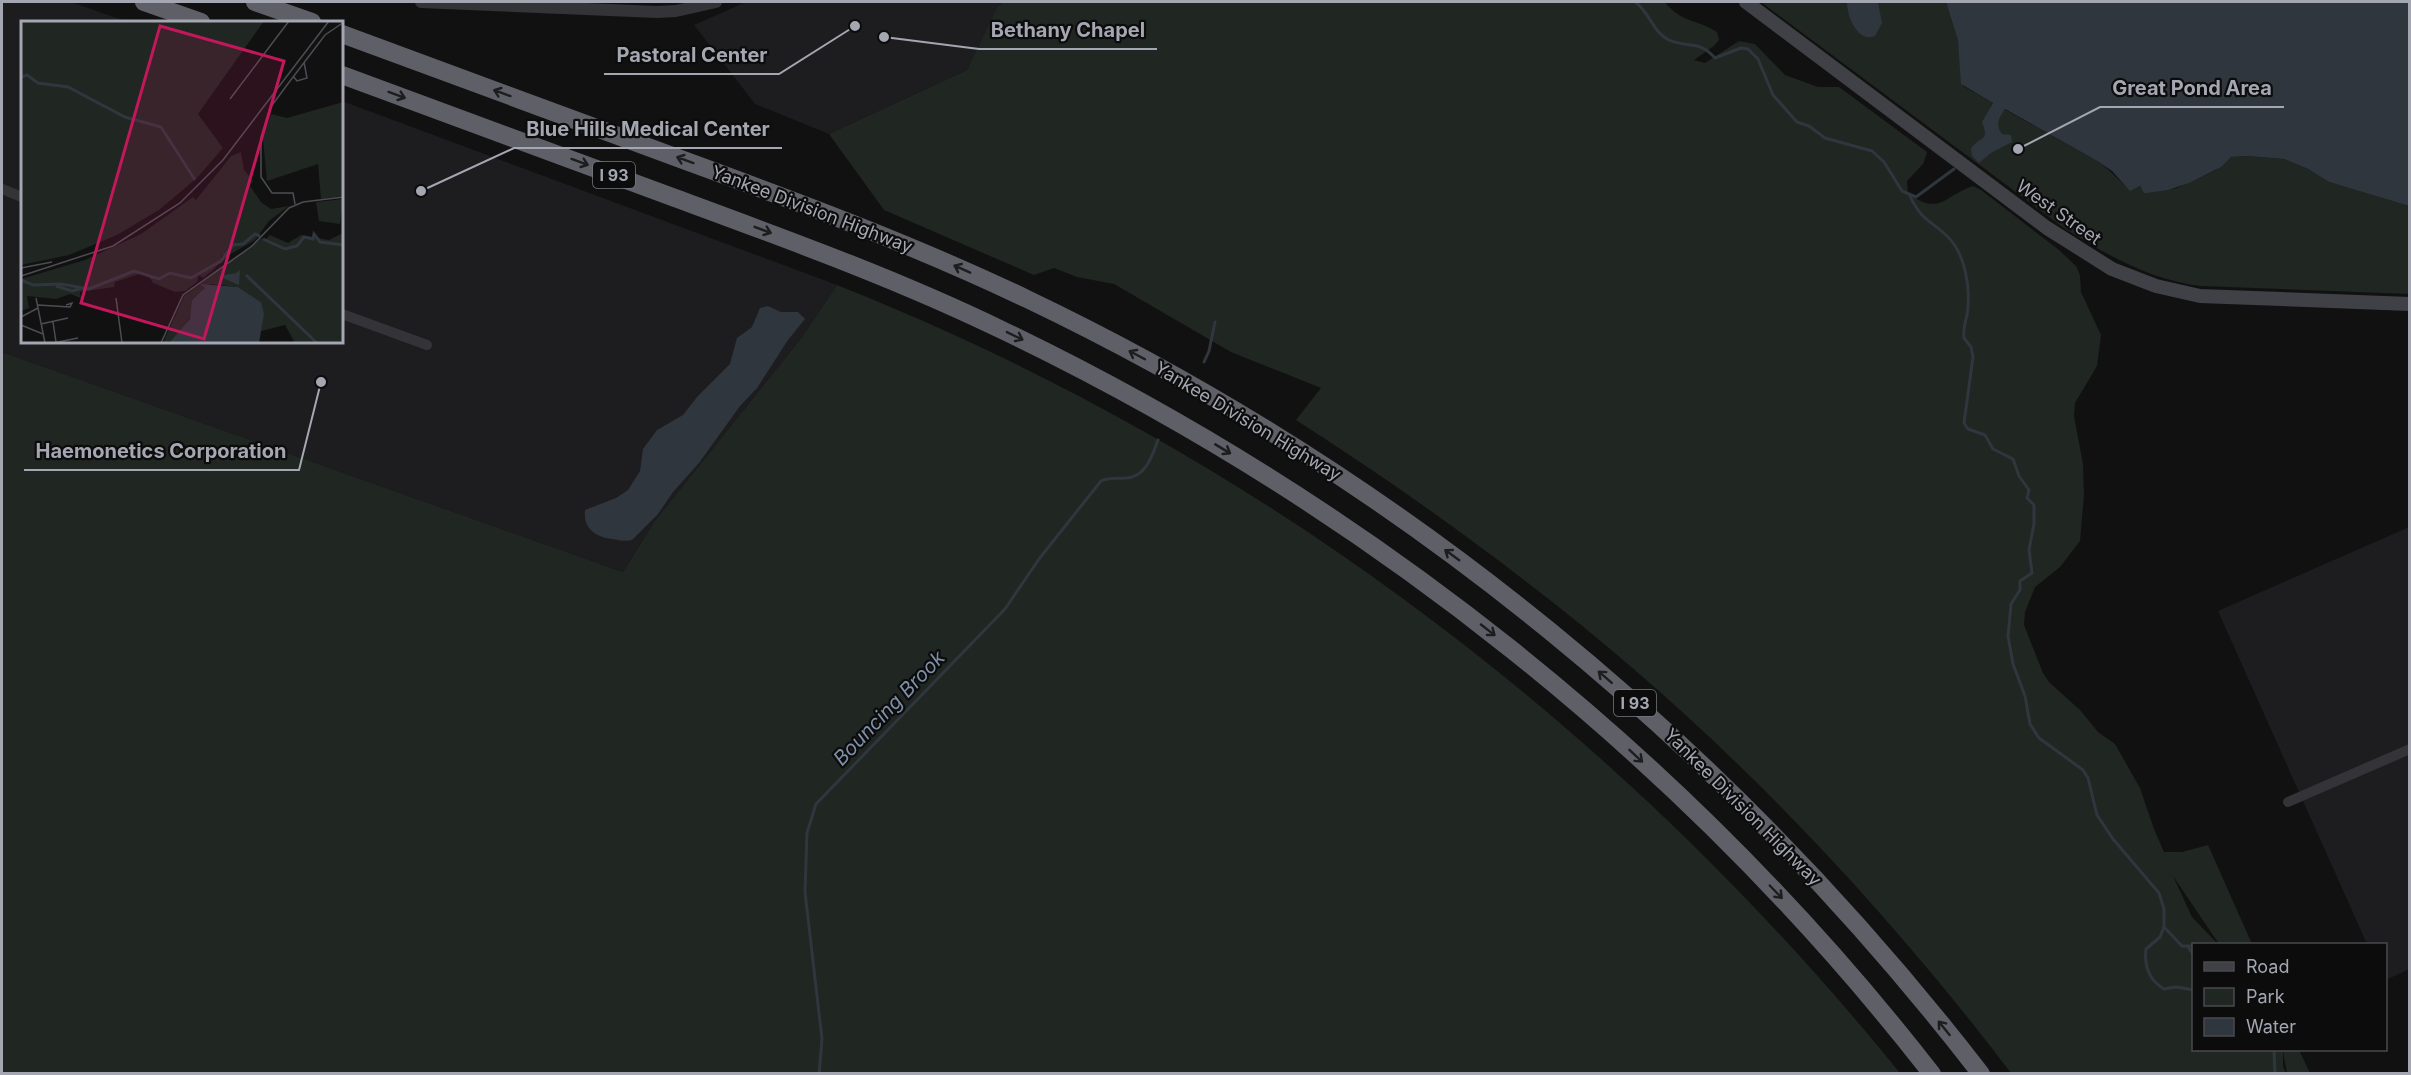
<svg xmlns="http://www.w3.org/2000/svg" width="2411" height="1075" viewBox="0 0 2411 1075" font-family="Inter,sans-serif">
  <rect width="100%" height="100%" fill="#111112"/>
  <g fill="#1d1d1f">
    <polygon points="2,2 71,2 128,22 22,22 22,342 342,342 342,101 837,285 802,337 654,522 623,572 2,352"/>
    <polygon points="746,2 1001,2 967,70 829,134 755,104 694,25"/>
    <polygon points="2409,527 2409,969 2386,980 2386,944 2367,944 2218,611"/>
  </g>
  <g fill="#202621">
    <path d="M1002 2H1665C1681 23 1697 19 1717 32L1719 40 1714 46 1694 60 1705 63 1739 41 1755 44 1785 75 1818 87H1839L1927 152 1923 164 1907 181 1908 194C1942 216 1943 196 1973 186L1981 190 2059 250 2076 266 2080 275 2081 292 2101 335 2097 366 2075 403 2074 416 2083 464 2084 495 2080 541 2060 567 2035 587 2025 612 2024 625 2043 673 2049 682 2081 711 2098 732 2115 744 2140 788 2154 829 2164 852H2182L2208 845 2252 944H2219L2173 876 2192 917 2218 944H2194V1050H2299L2310 1073H2287L2283 1051V1066L2286 1073H2011C1872 890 1708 720 1524 580 1450 523 1374 470 1296 420L1321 388 1231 352 1114 284 1077 277 1054 268 1034 275 884 210 829 134 967 70 997 8Z"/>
    <path d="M1761 2H1946L1958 41 1963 86 1993 103 1991 106 2004 109 2099 162C2106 166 2127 189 2130 189 2134 189 2137 187 2140 186L2144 192 2148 193 2177 188 2214 171 2231 157 2247 156 2284 159 2308 169 2329 182 2409 206V294L2201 286C2150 280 2107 255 2064 228Z"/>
    <path d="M837 285C1254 450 1619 726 1900 1073H2V352L623 572 654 522 802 337Z"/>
  </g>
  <g fill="#30363d">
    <path d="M1847 2H1878L1882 23 1875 36C1857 43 1847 16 1847 2Z"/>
    <path d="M1946 2H2409V206L2329 182 2308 169 2284 159 2247 156 2231 157 2221 167 2189 183 2168 190 2148 193H2144L2140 186 2130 191 2112 171 2099 162 2005 109C1999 118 1995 125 2002 134L2011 135 2012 142 1991 153 1979 163 1972 156 1971 149C1980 135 1990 143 1982 122L1993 103 1961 84 1958 41Z"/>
    <path d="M768 306 781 312H798L805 319 788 340 757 388 740 406 699 463 673 492 658 514 632 540C624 542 619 540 612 539 596 537 583 529 585 510L616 498 628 490 640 471 643 449 657 430 683 415 697 397 730 364 737 338 752 327 760 308Z"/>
  </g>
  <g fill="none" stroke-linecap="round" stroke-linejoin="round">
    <g stroke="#30363d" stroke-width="3">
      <path d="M1635 2C1649 11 1653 33 1669 40 1690 49 1698 39 1715 58L1741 48 1748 49 1758 59 1773 95 1797 122 1809 126 1825 138 1872 151 1884 162 1902 191 1916 197 1954 169"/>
      <path d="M1910 196C1921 220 1930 220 1947 236 1966 254 1971 290 1967 315 1965 323 1963 329 1964 338L1971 347 1973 357 1964 423 1968 429 1985 435 1993 449 2013 459 2019 476 2029 490 2027 498 2034 505V524L2029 550 2032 573 2020 581V590L2011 604 2008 636 2013 664 2025 696 2030 724 2039 738 2083 770 2088 778 2097 815 2113 839 2159 893 2164 909V927L2182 946H2194"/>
      <polyline points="1204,362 1209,351 1215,322"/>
      <path d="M2164 927 2160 937 2146 949C2144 966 2149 980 2164 989L2176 987 2194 990"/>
      <polyline points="2188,947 2194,955"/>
      <polyline points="2274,1050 2275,1074"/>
      <path d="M819 1074 822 1039 805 892 807 833 816 804 1005 609 1039 559 1101 481C1109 477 1117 479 1126 478 1146 477 1152 456 1158 440"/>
    </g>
    <g stroke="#343438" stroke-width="10">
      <polyline points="2,189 22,197"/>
      <polyline points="342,314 427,345"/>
      <polyline points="2288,802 2410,749"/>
    </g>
    <polyline stroke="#343438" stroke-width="12" points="421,2 657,12 676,11 716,2"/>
    <polyline stroke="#404146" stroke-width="14" points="1746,2 2047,228 2112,269 2156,286 2200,296 2410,304"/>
    <g stroke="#5f6067" stroke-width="18">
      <polyline points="144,2 201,22"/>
      <polyline points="255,2 312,22"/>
      <path d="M342 34C457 76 572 118 686 161 801 203 916 246 1027 299 1400 477 1728 746 1981 1074"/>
      <path d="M342 75C453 116 564 157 675 198 786 239 897 279 1004 331 1364 504 1686 758 1932 1074"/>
    </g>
  </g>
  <defs><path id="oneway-shaft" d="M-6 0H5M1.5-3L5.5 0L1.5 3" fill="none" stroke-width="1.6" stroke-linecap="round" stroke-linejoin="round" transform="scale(1.5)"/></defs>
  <g stroke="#1d1d1f">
    <use href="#oneway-shaft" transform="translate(502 93) rotate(-160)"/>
    <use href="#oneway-shaft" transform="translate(397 95) rotate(20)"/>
    <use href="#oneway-shaft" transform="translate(685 160) rotate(-160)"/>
    <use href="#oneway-shaft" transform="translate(580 162) rotate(20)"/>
    <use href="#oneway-shaft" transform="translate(763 230) rotate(21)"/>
    <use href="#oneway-shaft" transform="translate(962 269) rotate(-156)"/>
    <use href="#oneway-shaft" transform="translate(1015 336) rotate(26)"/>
    <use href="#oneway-shaft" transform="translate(1137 355) rotate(-152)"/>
    <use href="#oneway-shaft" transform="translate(1223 449) rotate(31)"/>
    <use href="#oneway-shaft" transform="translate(1452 555) rotate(-144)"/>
    <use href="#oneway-shaft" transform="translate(1488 630) rotate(38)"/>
    <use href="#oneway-shaft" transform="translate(1605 677) rotate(-139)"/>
    <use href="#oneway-shaft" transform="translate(1636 756) rotate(43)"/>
    <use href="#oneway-shaft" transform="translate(1776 892) rotate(46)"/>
    <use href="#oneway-shaft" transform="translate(1944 1028) rotate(-129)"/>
  </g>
  <g text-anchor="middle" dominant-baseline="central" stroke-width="4.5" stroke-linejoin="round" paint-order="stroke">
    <g fill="#0c0c0d" stroke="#767880" stroke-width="1.5">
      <rect x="593" y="162" width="42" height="26" rx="4.5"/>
      <rect x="1614" y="690" width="42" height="26" rx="4.5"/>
    </g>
    <g font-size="16" font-weight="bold" fill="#a4a6b1">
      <text x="614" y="175">I 93</text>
      <text x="1635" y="703">I 93</text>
    </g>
    <g font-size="18" fill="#a4a6b1" stroke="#0c0c0d">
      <text transform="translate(812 209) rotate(21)">Yankee Division Highway</text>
      <text transform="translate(2059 212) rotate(35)">West Street</text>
      <text transform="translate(1248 421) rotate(31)">Yankee Division Highway</text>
      <text transform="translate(1743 807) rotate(45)">Yankee Division Highway</text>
    </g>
    <g font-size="20" font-style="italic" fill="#7e90a8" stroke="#0c0c0d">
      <text transform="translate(889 708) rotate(-46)">Bouncing Brook</text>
    </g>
  </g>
  <g transform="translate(21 21)">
    <rect width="322" height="322" fill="#111112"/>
    <path d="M0 0H243L177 93 202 127 176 157 138 189 96 214 48 234 0 244ZM322 81V175L300 178 297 143 246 160 242 118 250 93 266 97ZM220 131 223 149 232 160 229 165 240 181 250 188 268 185 248 200 234 219 203 237 200 234 201 239 192 249 182 257 178 254 176 261 164 270 154 271 132 262 126 253H118L94 261 93 266 59 271 60 277 49 273 35 278 6 275 8 287 0 290V258L64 239 120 213 172 176 175 179 210 135ZM322 178 319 203 298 200 295 181ZM322 212V322H274L264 304 240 310V281L217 266 189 263 171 279V294L159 312 151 321 142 322 163 275 241 217 243 220 249 214 267 222 280 214 308 219Z" fill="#202621"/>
    <path d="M219 249 218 264 197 255 215 252ZM179 263 217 266 240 281 243 293 238 322H148L169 298 171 279 184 267Z" fill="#30363d"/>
    <path fill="none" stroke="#30363d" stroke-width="3" d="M0 56 6 54 17 62 47 66 104 96 140 106 174 159M242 218 264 228 276 225 283 216 292 218 293 213 299 221 323 224M225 254 296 322M0 259 12 264 40 263 68 268 113 250 138 258 149 252 170 257 200 240 212 224 222 223 234 213 239 215M35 265 51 270 62 267"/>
    <path fill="none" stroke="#4c4d52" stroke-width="1.5" d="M272 55 276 60 286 57 283 41M209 78 268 0M274 183 272 172H251L240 156V116L249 87 266 64 304 14 323 1M0 247 31 241M0 255 92 225 159 182 202 139 308 0M15 277 24 322M95 277 101 322M17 284 49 286 51 282 45 284M0 296 17 287M32 301 35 321M20 303 47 297M0 304 22 313M32 322 57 317M140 322 162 274 231 225 268 187 282 181 323 176"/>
    <path fill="#c2185b" fill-opacity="0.15" stroke="#c2185b" stroke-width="3" d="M139 5 263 40 183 318 60 282Z"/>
    <rect width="322" height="322" fill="none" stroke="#a4a6b1" stroke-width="3"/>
  </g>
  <path fill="none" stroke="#a4a6b1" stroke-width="2" d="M884 37L979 49H1157M855 26L779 74H604M2018 149L2100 107H2284M421 191L514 148H782M321 382L299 470H24"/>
  <g fill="#a4a6b1" stroke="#0c0c0d" stroke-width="2">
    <circle cx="884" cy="37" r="6"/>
    <circle cx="855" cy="26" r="6"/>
    <circle cx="2018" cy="149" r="6"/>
    <circle cx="421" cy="191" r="6"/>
    <circle cx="321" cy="382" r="6"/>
  </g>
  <g font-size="20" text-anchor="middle" font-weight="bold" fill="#a4a6b1" stroke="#0c0c0d" stroke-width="4.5" stroke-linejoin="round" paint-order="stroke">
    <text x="1068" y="37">Bethany Chapel</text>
    <text x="692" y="62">Pastoral Center</text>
    <text x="2192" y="95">Great Pond Area</text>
    <text x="648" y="136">Blue Hills Medical Center</text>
    <text x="161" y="458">Haemonetics Corporation</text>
  </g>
  <rect width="2411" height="1075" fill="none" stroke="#a4a6b1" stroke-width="6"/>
  <rect x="2192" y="943" width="195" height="108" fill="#0c0c0d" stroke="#494a4f" stroke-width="1.5"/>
  <rect x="2204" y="962" width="30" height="9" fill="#404146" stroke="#494a4f" stroke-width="1.5"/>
  <text x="2246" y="973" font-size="18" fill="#a4a6b1">Road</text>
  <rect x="2204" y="988" width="30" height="18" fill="#202621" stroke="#494a4f" stroke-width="1.5"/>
  <text x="2246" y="1003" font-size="18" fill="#a4a6b1">Park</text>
  <rect x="2204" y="1018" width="30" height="18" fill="#30363d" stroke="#494a4f" stroke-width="1.5"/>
  <text x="2246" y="1033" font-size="18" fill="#a4a6b1">Water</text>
</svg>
